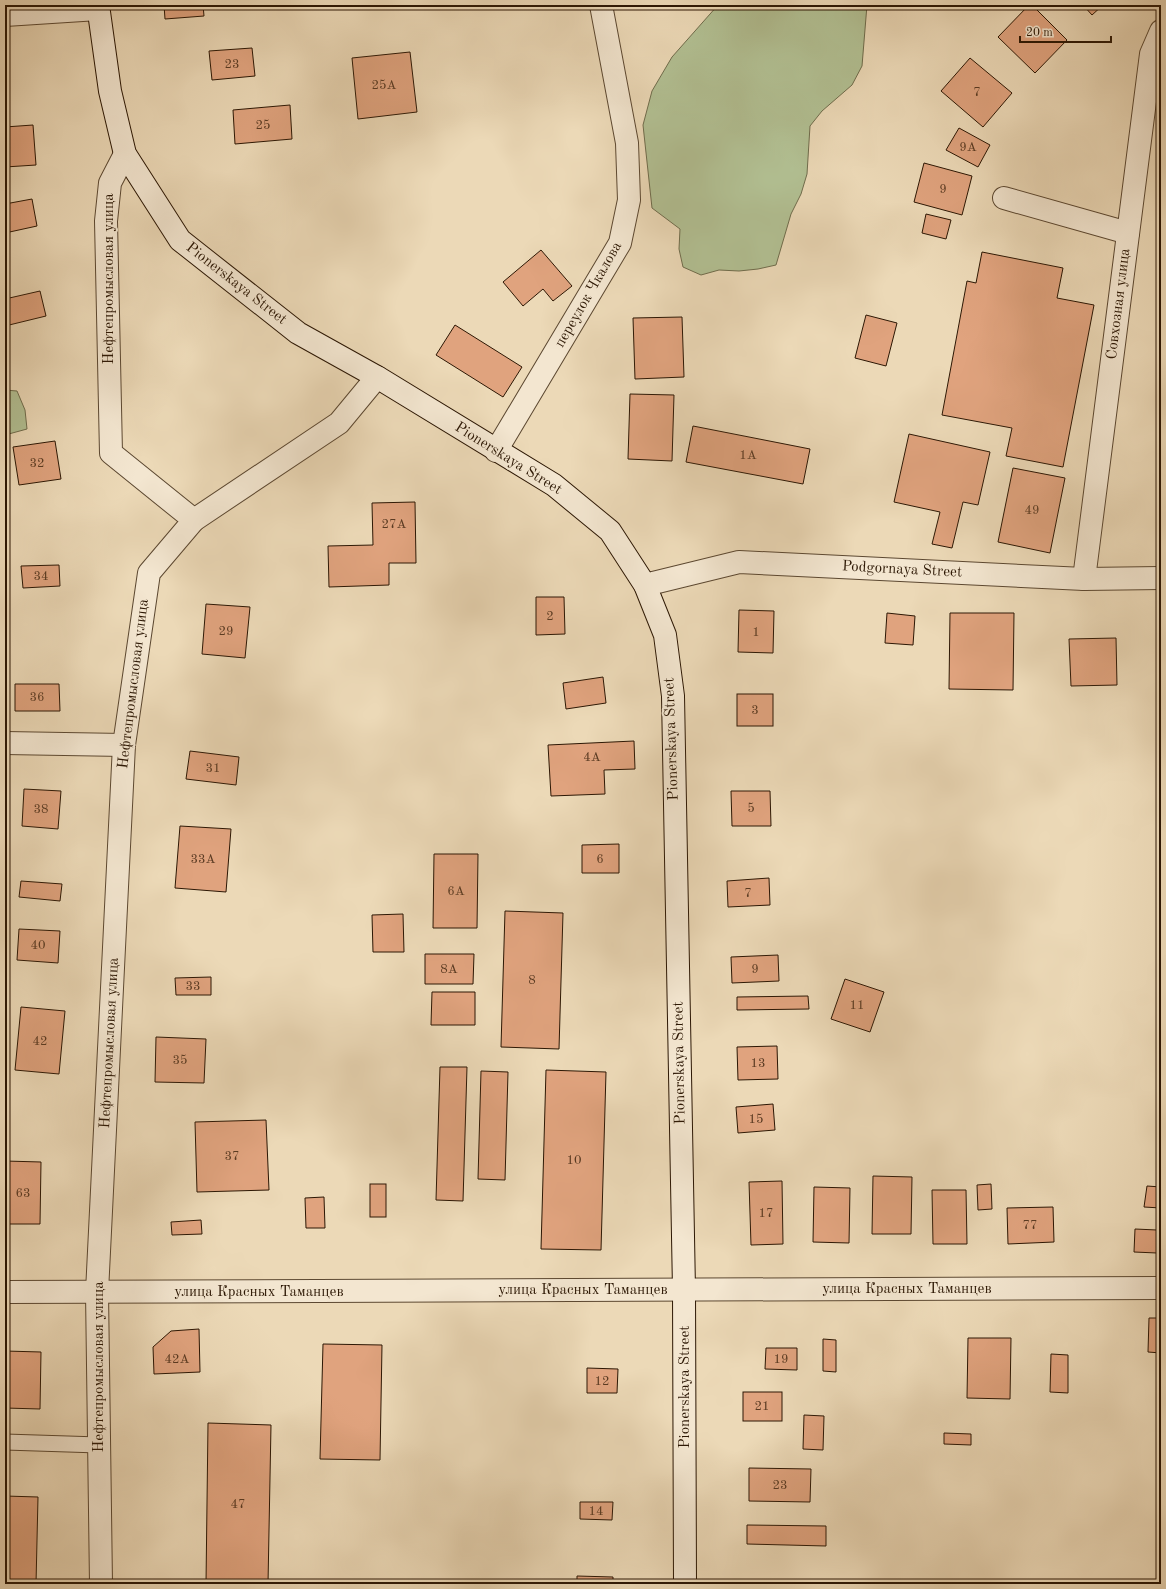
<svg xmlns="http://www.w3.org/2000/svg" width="1166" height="1589" viewBox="0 0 1166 1589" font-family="'Old Standard TT',serif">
  <rect width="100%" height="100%" fill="#ecd9b7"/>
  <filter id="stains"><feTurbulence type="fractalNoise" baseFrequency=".005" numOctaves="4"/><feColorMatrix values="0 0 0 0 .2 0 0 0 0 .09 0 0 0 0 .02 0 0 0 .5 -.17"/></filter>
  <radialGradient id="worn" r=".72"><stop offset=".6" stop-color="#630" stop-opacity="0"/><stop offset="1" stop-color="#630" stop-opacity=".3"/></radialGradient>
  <g fill="#b2c093" stroke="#6f6c4c">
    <polygon points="718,5 867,5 862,66 852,85 822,111 810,126 807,174 801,194 791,214 776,265 758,269 739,271 719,270 701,275 683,267 679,249 680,229 652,208 643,125 652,91 672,57"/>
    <polygon points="5,390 17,391 25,410 27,429 5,435"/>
  </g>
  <g fill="#e0a37e" stroke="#2c1704">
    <polygon points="164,5 203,5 204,16 165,19"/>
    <polygon points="1029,5 1032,5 1067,40 1035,73 998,37"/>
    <polygon points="1083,5 1103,5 1092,15"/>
    <polygon points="252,48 255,76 212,80 209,51"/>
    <polygon points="410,52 417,112 358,119 352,58"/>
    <polygon points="970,58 1012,93 983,127 941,91"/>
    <polygon points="290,105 292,139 235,144 233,110"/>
    <polygon points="33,125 36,165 5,167 5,127"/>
    <polygon points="959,128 990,145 978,167 946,150"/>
    <polygon points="924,163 972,176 962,215 914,202"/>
    <polygon points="32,199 37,226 5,233 5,204"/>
    <polygon points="926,214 951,220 946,239 922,233"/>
    <polygon points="541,250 572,286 553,301 543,289 523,306 503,282"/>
    <polygon points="982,252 1063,268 1057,298 1094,305 1063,467 1006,456 1012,428 942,415 967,281 976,283"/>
    <polygon points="40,291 46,316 5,326 5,299"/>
    <polygon points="866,315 897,323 886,366 855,358"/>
    <polygon points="682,317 684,377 635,379 633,318"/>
    <polygon points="455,325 522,367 503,397 436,355"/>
    <polygon points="630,394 674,395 672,461 628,459"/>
    <polygon points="693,426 810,449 803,484 686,462"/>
    <polygon points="909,434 990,452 978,505 963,502 952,548 932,544 940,512 894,502"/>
    <polygon points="55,441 61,479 19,485 13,447"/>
    <polygon points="1013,468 1065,478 1050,553 998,542"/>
    <polygon points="415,502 416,563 389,563 389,585 329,587 328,546 373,545 372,503"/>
    <polygon points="59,565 60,586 23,588 21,566"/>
    <polygon points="536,597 564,597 565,634 536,635"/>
    <polygon points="206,604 250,607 245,658 202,654"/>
    <polygon points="739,610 774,611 773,653 738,652"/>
    <polygon points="887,613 915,616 913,645 885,643"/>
    <polygon points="950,613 1014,613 1013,690 949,689"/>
    <polygon points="1116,638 1117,685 1071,686 1069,639"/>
    <polygon points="603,677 606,703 566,709 563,683"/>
    <polygon points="15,684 59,684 60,711 15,711"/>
    <rect x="737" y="694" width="36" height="32"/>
    <polygon points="634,741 635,769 604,770 605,794 551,796 548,745"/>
    <polygon points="190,751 239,757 236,785 186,779"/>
    <polygon points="24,789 61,791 58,829 22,826"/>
    <polygon points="731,791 770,791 771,826 732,826"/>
    <polygon points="180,826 231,829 226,892 175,888"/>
    <polygon points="619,844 619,873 582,873 582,845"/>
    <polygon points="434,854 478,854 477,928 433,928"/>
    <polygon points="769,878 770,905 728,907 727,881"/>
    <polygon points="21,881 62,884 60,901 19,897"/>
    <polygon points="505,911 563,913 559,1049 501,1047"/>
    <polygon points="403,914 404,952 373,952 372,915"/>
    <polygon points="19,929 60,931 58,963 17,960"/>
    <polygon points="425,954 474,954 473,984 425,984"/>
    <polygon points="778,955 779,981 732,983 731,957"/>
    <polygon points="211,977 211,995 176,995 175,978"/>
    <polygon points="845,979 884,992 870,1032 831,1019"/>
    <polygon points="432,992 475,992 475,1025 431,1025"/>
    <polygon points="808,996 809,1009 737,1010 737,997"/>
    <polygon points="21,1007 65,1011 59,1074 15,1070"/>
    <polygon points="156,1037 206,1039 204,1083 155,1082"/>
    <polygon points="777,1046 778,1079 738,1080 737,1047"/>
    <polygon points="440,1067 467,1067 463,1201 436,1200"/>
    <polygon points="546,1070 606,1072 601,1250 541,1249"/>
    <polygon points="481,1071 508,1072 505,1180 478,1179"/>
    <polygon points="773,1104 775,1130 738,1133 736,1107"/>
    <polygon points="266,1120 269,1190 197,1192 195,1122"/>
    <polygon points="5,1161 41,1162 40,1224 5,1224"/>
    <polygon points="873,1176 912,1177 911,1234 872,1234"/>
    <polygon points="782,1181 783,1244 751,1245 749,1182"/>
    <rect x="370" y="1184" width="16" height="33"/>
    <polygon points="991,1184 992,1209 978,1210 977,1185"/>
    <polygon points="1147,1186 1161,1187 1161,1208 1144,1207"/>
    <polygon points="814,1187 850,1188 849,1243 813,1242"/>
    <polygon points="932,1190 966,1190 967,1244 933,1244"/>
    <polygon points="324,1197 325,1228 306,1228 305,1198"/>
    <polygon points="1053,1207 1054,1242 1008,1244 1007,1208"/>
    <polygon points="201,1220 202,1234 172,1235 171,1222"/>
    <polygon points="1135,1229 1157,1230 1157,1253 1134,1252"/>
    <polygon points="1149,1318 1161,1318 1161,1353 1148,1352"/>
    <polygon points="199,1329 200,1372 154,1374 153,1347 171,1331"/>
    <polygon points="968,1338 1011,1338 1010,1399 967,1398"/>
    <polygon points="823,1339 836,1340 836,1372 823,1371"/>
    <polygon points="323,1344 382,1345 380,1460 320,1459"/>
    <polygon points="766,1348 797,1348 797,1370 765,1369"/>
    <polygon points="5,1351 41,1352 40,1409 5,1408"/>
    <polygon points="1051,1354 1068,1355 1068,1393 1050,1392"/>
    <polygon points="587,1368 618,1369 617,1393 587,1393"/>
    <rect x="743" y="1392" width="39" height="29"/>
    <polygon points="804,1415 824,1416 823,1450 803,1449"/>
    <polygon points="208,1423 271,1425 268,1584 206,1584"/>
    <polygon points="944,1433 971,1434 971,1445 944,1444"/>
    <polygon points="749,1468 811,1469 810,1502 749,1501"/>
    <polygon points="5,1496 38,1497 36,1584 5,1584"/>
    <polygon points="580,1502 613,1502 612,1520 580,1519"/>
    <polygon points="747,1525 826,1526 826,1546 747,1544"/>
    <polygon points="577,1576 613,1577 613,1584 577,1584"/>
  </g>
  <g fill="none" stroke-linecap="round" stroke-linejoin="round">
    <defs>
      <polyline id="lane" points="5,1442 99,1445"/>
      <g id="street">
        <polyline points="5,15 98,9"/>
        <polyline points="1004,198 1128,233"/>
        <polyline points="496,451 620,243 629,200 627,143 601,5"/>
        <polyline points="194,520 339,423 377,377"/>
        <polyline points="1084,579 1151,54 1161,31"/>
        <polyline points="645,585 739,562 1084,579 1161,578"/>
        <polyline points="5,743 124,745"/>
        <polyline points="5,1292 1161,1288"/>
        <polyline points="101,1584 97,1292 124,745 149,573 194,520 111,453 106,221 110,183 125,154"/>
      </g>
      <polyline id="secondary" points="98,5 110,91 125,154 180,240 298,333 377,377 554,485 610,531 645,585 665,635 673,696 684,1290 685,1584"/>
    </defs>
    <use href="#lane" stroke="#5c4831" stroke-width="17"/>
    <use href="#street" stroke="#5c4831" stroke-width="24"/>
    <use href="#secondary" stroke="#2c1704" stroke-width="24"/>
    <use href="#lane" stroke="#f3e6d0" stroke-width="15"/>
    <use href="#street" stroke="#f3e6d0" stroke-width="22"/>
    <use href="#secondary" stroke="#f3e6d0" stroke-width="22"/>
  </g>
  <g text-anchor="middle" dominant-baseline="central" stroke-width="4" stroke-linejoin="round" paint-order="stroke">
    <g font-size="13" fill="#593a22">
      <text x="232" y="64">23</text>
      <text x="384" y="85">25А</text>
      <text x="977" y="92">7</text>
      <text x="263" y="125">25</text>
      <text x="968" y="147">9А</text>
      <text x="943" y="189">9</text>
      <text x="748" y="455">1А</text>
      <text x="37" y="463">32</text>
      <text x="1032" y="510">49</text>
      <text x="394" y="524">27А</text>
      <text x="41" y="576">34</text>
      <text x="550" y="616">2</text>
      <text x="226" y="631">29</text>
      <text x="756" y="632">1</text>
      <text x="37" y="697">36</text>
      <text x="755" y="710">3</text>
      <text x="592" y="757">4А</text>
      <text x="213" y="768">31</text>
      <text x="751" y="808">5</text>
      <text x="41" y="809">38</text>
      <text x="203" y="859">33А</text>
      <text x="600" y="859">6</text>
      <text x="456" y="891">6А</text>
      <text x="748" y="893">7</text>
      <text x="38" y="945">40</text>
      <text x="449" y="969">8А</text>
      <text x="755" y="969">9</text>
      <text x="532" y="980">8</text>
      <text x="193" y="986">33</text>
      <text x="857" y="1005">11</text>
      <text x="40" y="1041">42</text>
      <text x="180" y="1060">35</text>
      <text x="758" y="1063">13</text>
      <text x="756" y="1119">15</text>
      <text x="232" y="1156">37</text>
      <text x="574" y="1160">10</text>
      <text x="23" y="1193">63</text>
      <text x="766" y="1213">17</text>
      <text x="1030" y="1225">77</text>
      <text x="177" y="1359">42А</text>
      <text x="781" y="1359">19</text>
      <text x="602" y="1381">12</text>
      <text x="762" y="1406">21</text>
      <text x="780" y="1485">23</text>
      <text x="238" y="1504">47</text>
      <text x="596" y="1511">14</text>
    </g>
    <g font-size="15" fill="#2c1704" stroke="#f3e6d0">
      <text transform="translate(109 279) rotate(-90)">Нефтепромысловая улица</text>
      <text transform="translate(236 284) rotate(38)">Pionerskaya Street</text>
      <text transform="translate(589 295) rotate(-60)">переулок Чкалова</text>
      <text transform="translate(1119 304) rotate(-83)">Совхозная улица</text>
      <text transform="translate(508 459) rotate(32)">Pionerskaya Street</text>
      <text transform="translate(902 570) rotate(3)">Podgornaya Street</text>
      <text transform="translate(134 684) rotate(-83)">Нефтепромысловая улица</text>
      <text transform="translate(672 739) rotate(-92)">Pionerskaya Street</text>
      <text transform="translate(110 1043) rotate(-87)">Нефтепромысловая улица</text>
      <text transform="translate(680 1063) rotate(-91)">Pionerskaya Street</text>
      <text x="907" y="1289">улица Красных Таманцев</text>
      <text x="583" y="1290">улица Красных Таманцев</text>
      <text x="259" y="1292">улица Красных Таманцев</text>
      <text transform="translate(99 1367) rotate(-90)">Нефтепромысловая улица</text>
      <text transform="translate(685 1387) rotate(-90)">Pionerskaya Street</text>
    </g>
  </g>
  <rect width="1166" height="1589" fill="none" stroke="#ecd9b7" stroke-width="20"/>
  <rect x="6" y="6" width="1154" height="1577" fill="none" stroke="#2c1704" stroke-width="2"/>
  <rect x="10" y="10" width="1146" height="1569" fill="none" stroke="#2c1704"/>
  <path d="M1020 36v6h91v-6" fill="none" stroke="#2c1704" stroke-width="2"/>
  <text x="1026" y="36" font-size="12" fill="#2c1704" stroke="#f3e6d0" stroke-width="3" paint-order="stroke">20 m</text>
  <rect width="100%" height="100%" filter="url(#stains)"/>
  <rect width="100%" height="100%" fill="url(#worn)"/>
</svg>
